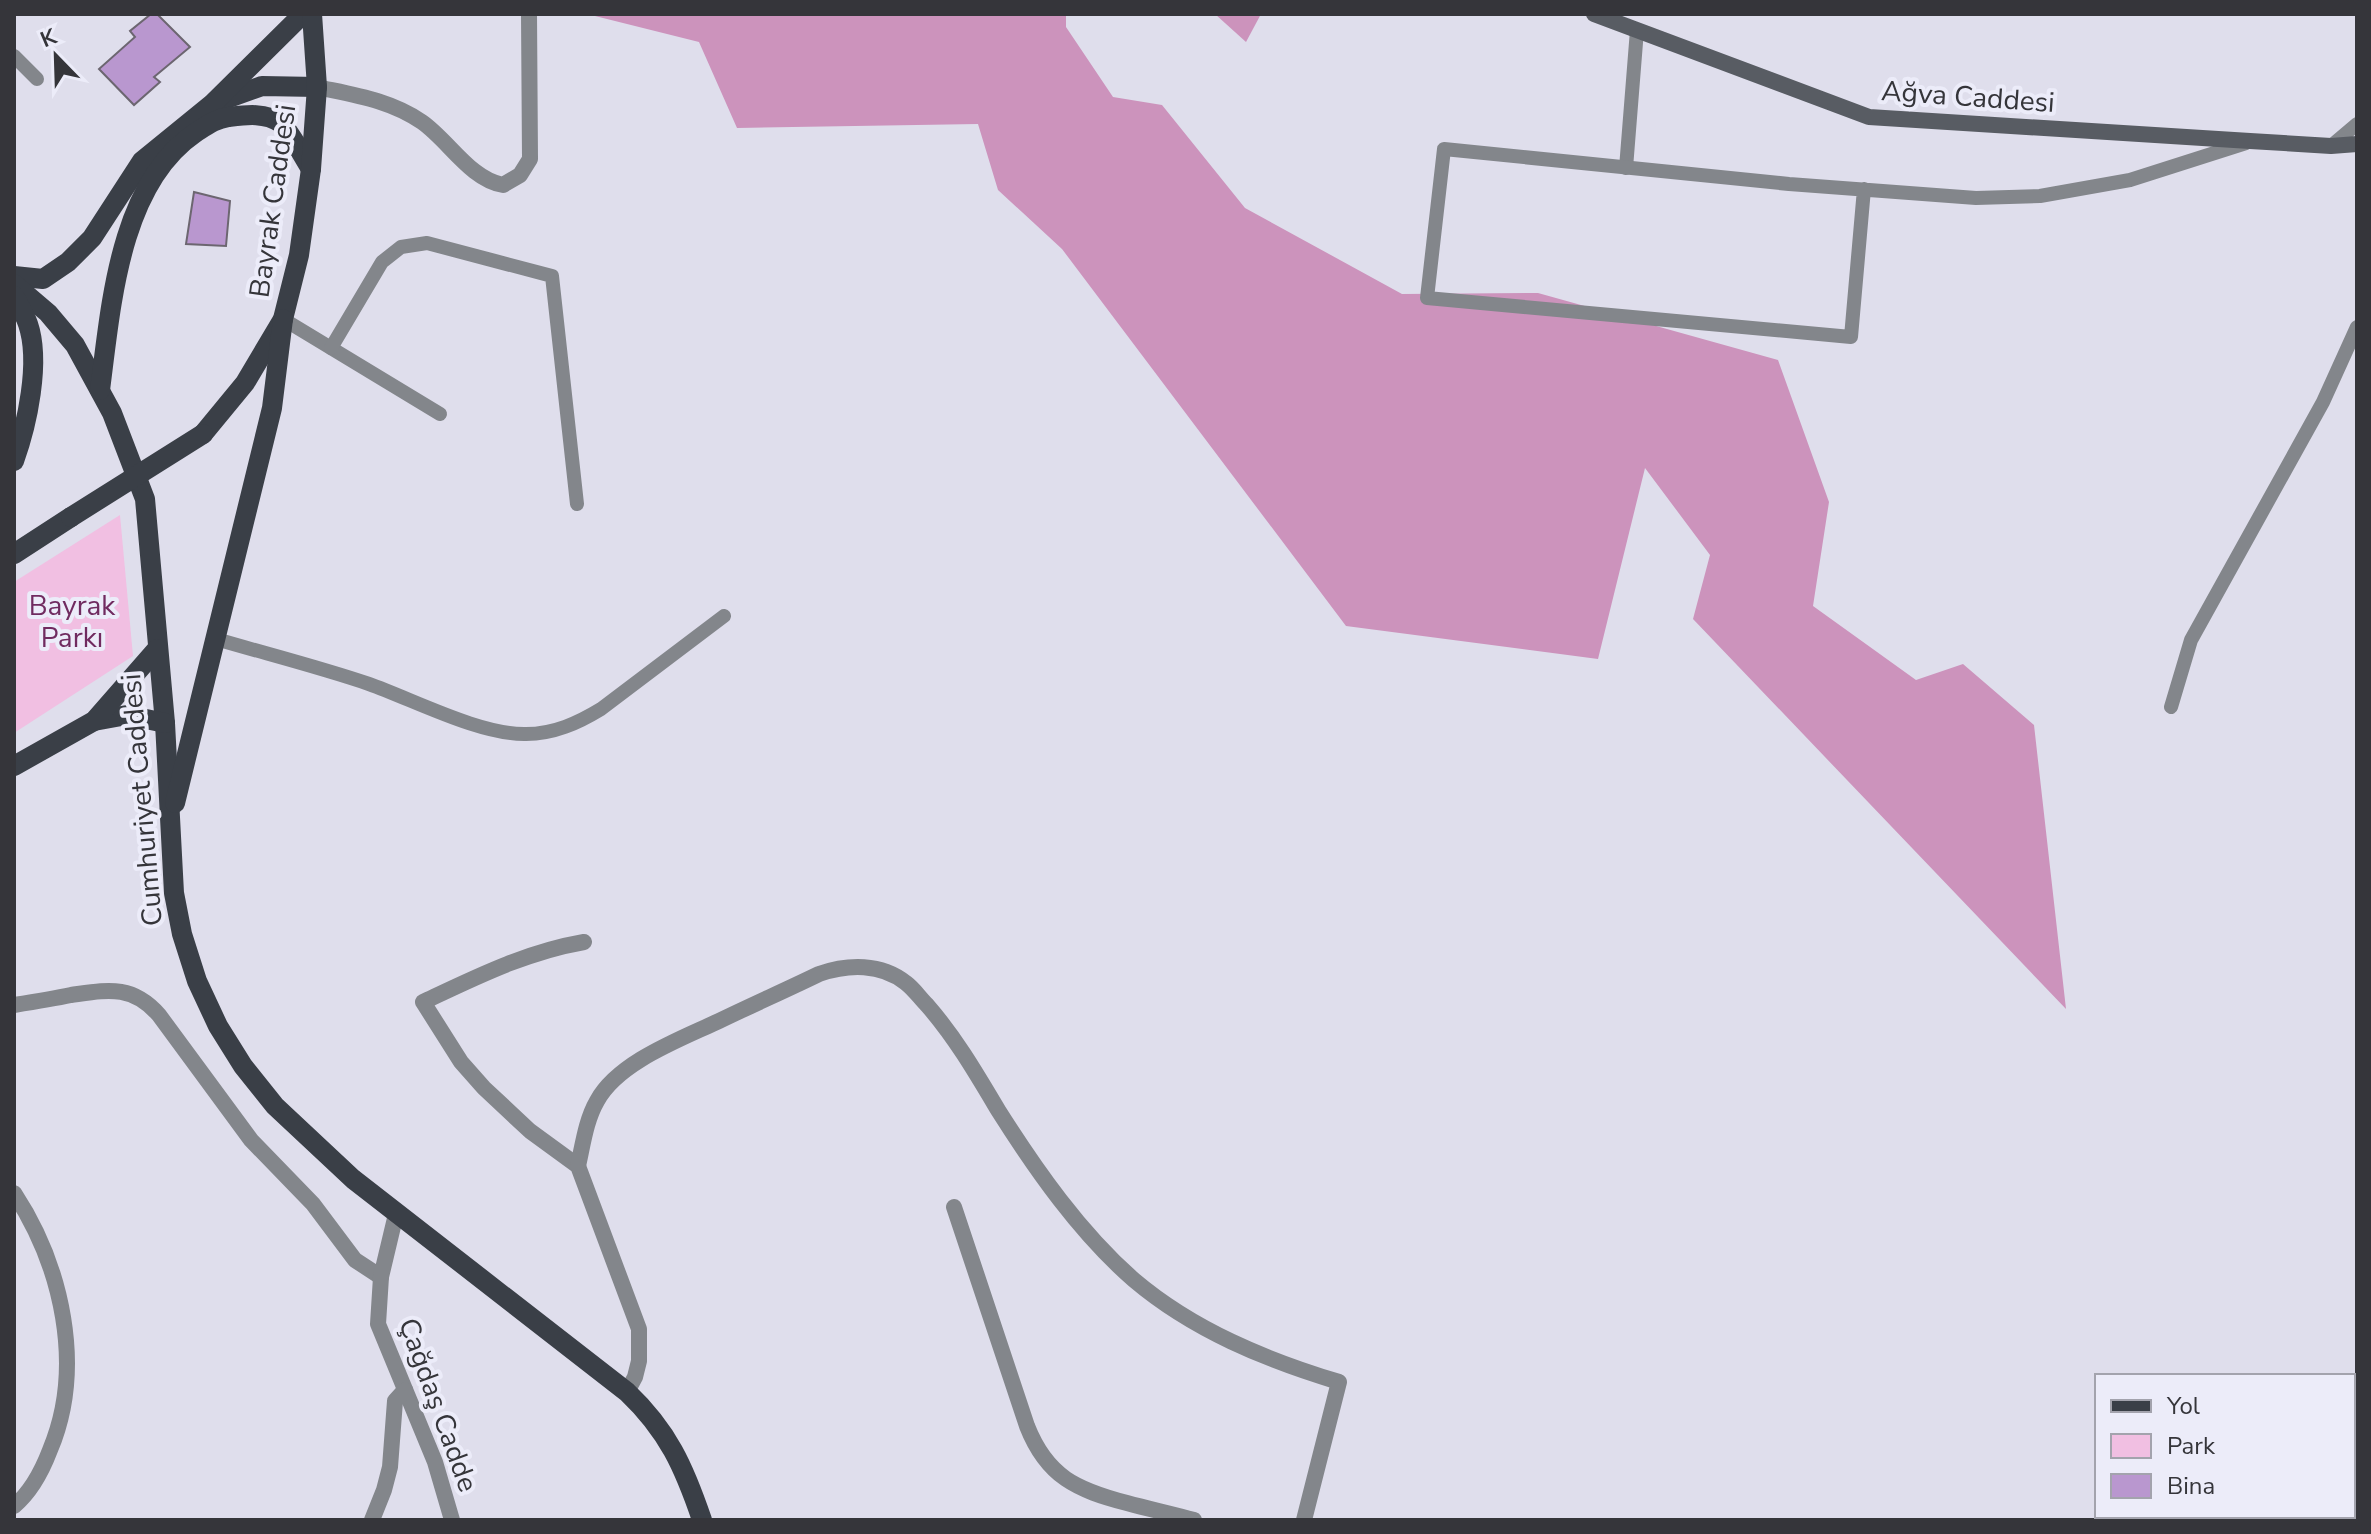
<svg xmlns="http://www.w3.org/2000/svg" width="2371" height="1534" viewBox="0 0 2371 1534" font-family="'Nunito Sans',sans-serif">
  <rect width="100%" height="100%" fill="#dfdeec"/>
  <polygon fill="#f1bfe2" points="120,515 133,656 14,733 14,582"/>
  <g fill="#cc93bc">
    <polygon points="587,14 1066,14 1066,27 1113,97 1162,105 1245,208 1402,294 1538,293 1778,360 1829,502 1813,606 1916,680 1963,664 2034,725 2066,1009 1693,619 1710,555 1645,468 1598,659 1346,626 1062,249 998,190 978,124 737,128 699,42"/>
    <polygon points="1215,14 1261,14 1246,42"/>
  </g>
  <g fill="#b997cf" stroke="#6c6670" stroke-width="2">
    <polygon points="151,14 157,14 190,47 154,77 160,82 134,105 99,69 135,37 130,31"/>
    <polygon points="194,192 230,201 226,246 186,244"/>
  </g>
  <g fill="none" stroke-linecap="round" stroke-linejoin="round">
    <g stroke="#83868b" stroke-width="14">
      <polyline points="14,56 37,79"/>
      <polyline points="2331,146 2357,124"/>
      <polyline points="1626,168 1637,30"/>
      <polyline points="1864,189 1851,337 1427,298 1444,149 1789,184 1976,198 2040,196 2130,180 2246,143"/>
      <polyline points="283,319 440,414"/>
      <polyline points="331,348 382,262 401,247 427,243 552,276 577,504"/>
      <path d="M216 639C267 654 319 667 369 684 414 700 480 735 526 734 554 734 578 723 601 709L724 616"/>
      <polyline points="2171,707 2191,640 2323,402 2357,327"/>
    </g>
    <g stroke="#83868b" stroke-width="16">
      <path d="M317 87C354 95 390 100 422 122 449 141 470 179 503 185L520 175 530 159 529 14"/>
      <path d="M584 942C526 952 476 977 423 1002L461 1062 484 1088 530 1131 578 1166 639 1329V1361L635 1377 627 1392"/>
      <path d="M14 1005C33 1002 52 999 71 995 107 990 132 984 159 1015L251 1140 313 1204 355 1260 381 1277"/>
      <path d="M578 1166C583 1144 586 1120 597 1101 618 1062 681 1039 719 1021 752 1005 786 990 819 974 848 964 881 963 906 983 914 989 920 998 927 1005 955 1037 976 1073 998 1110 1036 1170 1080 1233 1134 1280 1193 1330 1266 1360 1339 1382L1304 1520"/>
      <path d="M14 1193C62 1266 85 1367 50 1450 42 1471 31 1492 14 1506"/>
      <path d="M954 1207 1027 1426C1047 1477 1077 1490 1127 1503 1149 1509 1172 1514 1194 1520"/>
      <polyline points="396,1214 381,1277 378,1324 435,1462 452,1520"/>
      <polyline points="372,1520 384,1490 390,1467 395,1401 405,1390"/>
    </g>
    <polyline stroke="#585c63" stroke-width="16" points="1594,14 1869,117 2250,141 2331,146 2357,144"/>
    <g stroke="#3a3f47" stroke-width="20">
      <polyline points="220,101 262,86 317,87"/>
      <polyline points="14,276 43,279 68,262 92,238 142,161 212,104 303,14"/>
      <path d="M14 284 48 313 75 345 112 413 145 499 165 723 174 893 182 934 197 981 218 1026 243 1066 275 1106 353 1179 627 1392C668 1431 684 1467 702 1520"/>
      <path d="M14 296C19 305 25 315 28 324 41 362 27 425 14 461"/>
      <path d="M100 390C111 306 119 185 195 133 206 126 215 119 228 117 245 115 265 112 281 123 288 128 305 160 311 169"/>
      <polyline points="203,434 245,383 283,319 299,255 311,169 317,87 312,14"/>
      <polyline points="14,554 71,517"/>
      <polyline points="94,721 127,715 165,723"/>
      <polyline points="14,766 94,721 157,649"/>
      <polyline points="175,803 272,408 283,319"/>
    </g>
    <polyline stroke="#3a3f47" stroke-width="20" points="71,517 203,434"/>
  </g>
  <g text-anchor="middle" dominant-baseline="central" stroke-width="8" stroke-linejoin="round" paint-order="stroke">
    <g font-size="28" fill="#35353a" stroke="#ececf9">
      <text transform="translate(1968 97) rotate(4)">Ağva Caddesi</text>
      <text transform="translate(273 201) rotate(-82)">Bayrak Caddesi</text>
      <text transform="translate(142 800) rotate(-95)">Cumhuriyet Caddesi</text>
      <text transform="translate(438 1405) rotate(70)">Çağdaş Cadde</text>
    </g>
    <g font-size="28" fill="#702b60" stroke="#ececf9">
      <text x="72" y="606">Bayrak<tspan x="72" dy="32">Parkı</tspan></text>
    </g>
  </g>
  <rect width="2371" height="1534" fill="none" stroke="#35353a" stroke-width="32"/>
  <rect x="2095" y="1374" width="260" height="144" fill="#ececf9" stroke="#a3a3ad" stroke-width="2"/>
  <rect x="2111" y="1400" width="40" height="12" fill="#3a3f47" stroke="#a3a3ad" stroke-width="2"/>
  <text x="2167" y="1414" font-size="24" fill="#35353a">Yol</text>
  <rect x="2111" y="1434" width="40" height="24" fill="#f1bfe2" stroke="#a3a3ad" stroke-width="2"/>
  <text x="2167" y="1454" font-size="24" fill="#35353a">Park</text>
  <rect x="2111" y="1474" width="40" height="24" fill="#b997cf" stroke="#a3a3ad" stroke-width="2"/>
  <text x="2167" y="1494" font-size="24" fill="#35353a">Bina</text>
  <g transform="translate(56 56) rotate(337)" stroke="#ececf9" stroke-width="6" paint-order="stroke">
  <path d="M0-6L14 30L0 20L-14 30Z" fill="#35353a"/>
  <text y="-12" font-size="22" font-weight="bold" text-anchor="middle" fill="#35353a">K</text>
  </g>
</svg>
